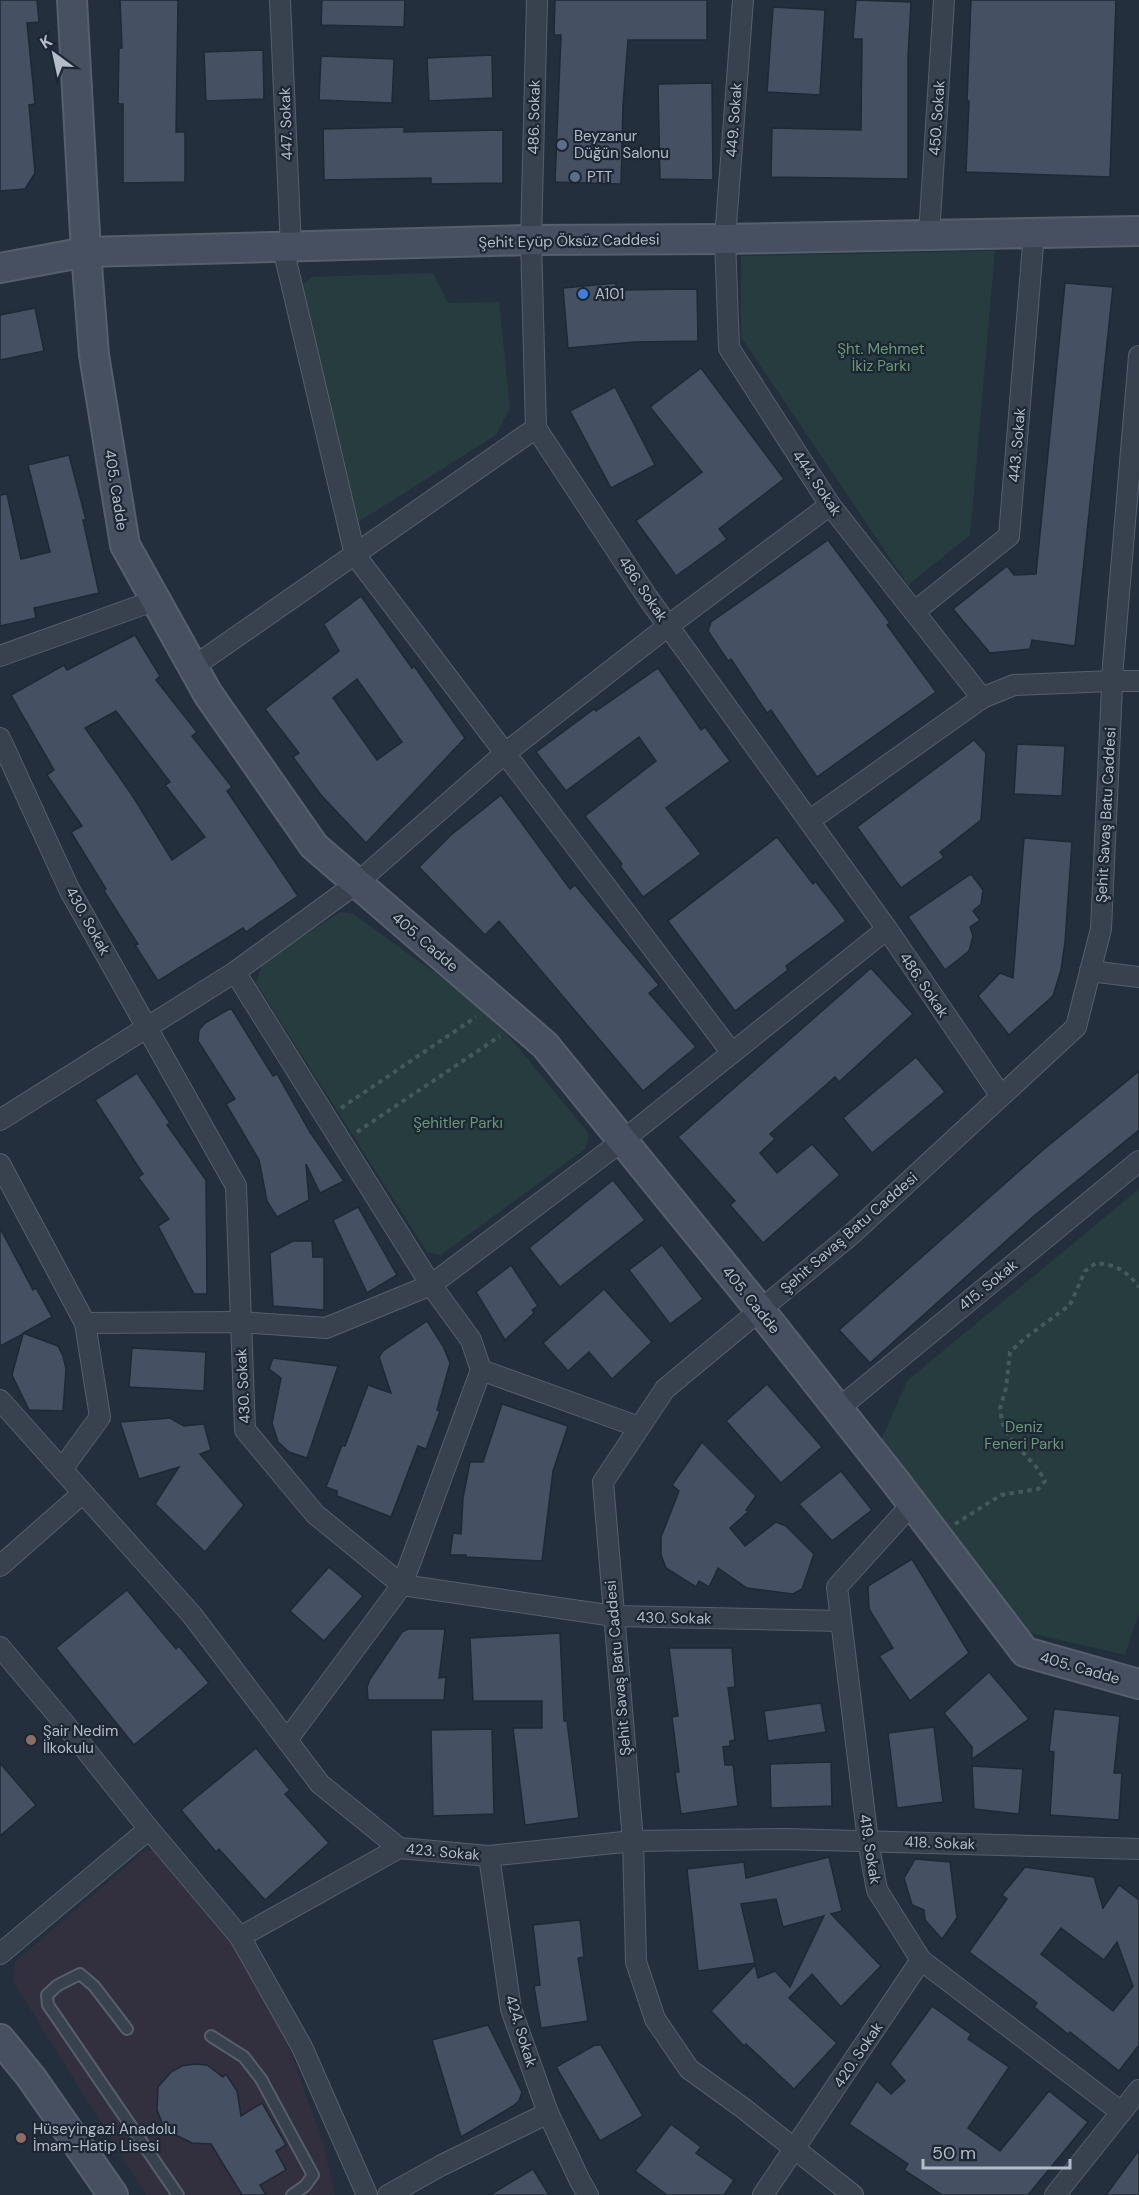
<svg xmlns="http://www.w3.org/2000/svg" width="1139" height="2195" viewBox="0 0 1139 2195" font-family="'DM Sans',sans-serif">
  <rect width="100%" height="100%" fill="#242f3e"/>
  <polygon fill="#32303f" points="151,1850 159,1853 250,1966 286,2040 323,2143 335,2195 146,2195 13,1981 15,1962 142,1853"/>
  <g fill="#263c3f">
    <polygon points="995,251 970,535 908,585 741,337 741,256"/>
    <polygon points="433,273 448,303 499,302 510,408 496,435 355,524 302,286 312,277"/>
    <polygon points="341,912 353,914 463,993 512,1040 589,1134 585,1149 441,1255 427,1252 256,983 264,959"/>
    <polygon points="1139,1189 1139,1612 1125,1655 1030,1633 881,1440 908,1380"/>
  </g>
  <g fill="#455162" stroke="#1f2835" stroke-width="1.5" fill-rule="evenodd">
    <polygon points="0,0 37,0 39,22 27,23 35,104 29,105 35,173 25,189 0,191"/>
    <polygon points="120,0 178,0 176,132 185,132 185,182 123,183 123,104 118,104 119,48 122,48"/>
    <polygon points="322,0 405,0 404,27 321,25"/>
    <polygon points="555,0 707,0 707,40 628,40 623,106 621,184 555,182 561,35 554,35"/>
    <polygon points="856,0 911,2 908,57 908,179 771,177 772,128 861,130 862,39 853,39"/>
    <polygon points="971,0 1116,0 1110,177 966,172 969,101 967,101"/>
    <polygon points="773,7 825,10 820,95 767,92"/>
    <polygon points="263,50 264,99 206,101 204,52"/>
    <polygon points="492,55 493,98 429,101 427,58"/>
    <polygon points="321,56 394,59 392,103 319,100"/>
    <polygon points="712,83 713,180 660,179 658,84"/>
    <polygon points="404,127 404,132 503,130 503,183 431,184 431,178 324,180 323,129"/>
    <polygon points="616,283 616,290 697,289 698,341 635,342 568,348 563,288"/>
    <polygon points="1065,283 1113,287 1075,646 1032,640 1030,649 990,653 953,609 1007,566 1014,575 1036,574"/>
    <polygon points="35,308 44,351 0,360 0,315"/>
    <polygon points="701,368 784,479 719,529 727,539 676,576 636,521 702,472 650,407"/>
    <polygon points="615,387 655,465 611,488 570,411"/>
    <polygon points="69,455 86,520 83,520 99,593 34,608 36,618 0,626 0,495 7,494 21,559 50,552 28,465"/>
    <polygon points="828,540 890,623 887,625 936,692 817,777 771,710 767,713 731,659 728,661 708,631 711,622"/>
    <path d="M361 596 412 668 414 666 465 738 366 843 321 795 293 757 299 753 265 709 339 651 324 624ZM357 679 402 742 377 760 333 698Z"/>
    <path d="M135 635 160 676 156 680 197 732 192 736 232 787 227 791 298 896 246 932 243 928 158 981 135 945 138 944 104 891 106 889 71 832 82 826 47 775 54 770 11 695 64 665 67 670ZM116 711 170 782 165 785 205 837 172 860 132 795 85 728Z"/>
    <polygon points="658,668 701,730 705,727 730,761 666,808 701,854 643,897 620,866 622,864 585,816 656,761 639,737 566,791 536,752 594,709 596,711"/>
    <polygon points="974,740 986,753 981,820 940,852 944,857 901,888 857,827"/>
    <polygon points="1017,744 1065,746 1062,796 1014,794"/>
    <polygon points="501,795 570,889 575,885 659,985 649,993 696,1047 643,1091 499,921 485,935 419,867 451,835"/>
    <polygon points="777,837 813,884 816,882 846,921 786,966 788,970 735,1011 668,921"/>
    <polygon points="1024,838 1072,842 1065,942 1061,970 1053,996 1009,1035 978,996 1000,973 1013,978"/>
    <polygon points="971,874 983,890 981,904 973,911 980,920 970,927 973,936 969,951 945,970 908,917"/>
    <polygon points="871,968 913,1014 839,1082 835,1077 770,1134 775,1139 760,1153 777,1173 812,1144 840,1175 763,1243 730,1205 735,1201 678,1137"/>
    <polygon points="231,1008 273,1076 277,1074 310,1132 344,1181 320,1193 306,1164 309,1200 277,1217 267,1201 259,1160 226,1104 235,1099 198,1041 199,1030 205,1023"/>
    <polygon points="916,1057 945,1092 872,1153 843,1118"/>
    <polygon points="1139,1071 1139,1130 1034,1216 870,1363 839,1330 1043,1150"/>
    <polygon points="137,1073 170,1123 167,1125 206,1180 207,1294 194,1294 158,1226 169,1219 138,1177 143,1174 95,1100"/>
    <polygon points="613,1180 645,1220 560,1287 529,1248"/>
    <polygon points="358,1207 397,1275 367,1293 333,1220"/>
    <polygon points="0,1228 33,1290 36,1288 52,1317 23,1333 58,1346 63,1356 66,1369 63,1411 29,1410 12,1375 23,1334 0,1346"/>
    <polygon points="293,1241 312,1241 313,1257 324,1257 324,1310 273,1306 270,1253"/>
    <polygon points="662,1245 703,1299 670,1324 629,1270"/>
    <polygon points="511,1265 538,1306 532,1310 534,1313 505,1340 476,1292"/>
    <polygon points="604,1289 652,1342 612,1379 589,1352 568,1371 543,1343"/>
    <polygon points="427,1321 443,1346 450,1363 437,1410 440,1411 426,1449 418,1446 391,1517 337,1496 337,1491 326,1487 342,1445 345,1446 368,1385 391,1393 379,1357 383,1351"/>
    <polygon points="132,1348 206,1352 204,1391 129,1387"/>
    <polygon points="273,1358 338,1366 307,1458 289,1452 278,1442 272,1423 281,1378 269,1369"/>
    <polygon points="767,1384 822,1447 781,1483 726,1421"/>
    <polygon points="502,1404 568,1426 553,1471 542,1561 466,1557 466,1555 450,1555 453,1533 461,1534 463,1498 470,1462 483,1462"/>
    <polygon points="170,1418 184,1426 204,1424 211,1450 200,1454 244,1505 205,1552 155,1504 179,1467 139,1479 120,1422"/>
    <polygon points="702,1442 756,1496 746,1510 749,1511 730,1528 745,1546 776,1522 786,1526 814,1554 802,1589 793,1594 747,1588 718,1568 709,1587 699,1581 696,1587 666,1568 661,1555 661,1537 679,1491 672,1485"/>
    <polygon points="841,1471 872,1510 832,1541 799,1504"/>
    <polygon points="912,1559 969,1653 910,1701 879,1656 893,1648 869,1609 868,1586"/>
    <polygon points="329,1567 363,1596 324,1641 290,1611"/>
    <polygon points="127,1590 176,1649 179,1646 209,1683 134,1745 56,1648"/>
    <polygon points="408,1629 445,1629 439,1678 446,1677 444,1700 368,1700 367,1687 370,1679 402,1632"/>
    <polygon points="560,1633 564,1721 567,1721 579,1818 525,1825 513,1728 542,1728 542,1701 473,1701 470,1638"/>
    <polygon points="669,1648 732,1648 735,1687 728,1688 735,1740 730,1741 730,1746 723,1747 725,1765 733,1765 738,1806 681,1814 675,1772 679,1772 672,1717 678,1716"/>
    <polygon points="989,1672 1029,1719 972,1759 972,1747 944,1713"/>
    <polygon points="821,1703 826,1732 768,1741 764,1711"/>
    <polygon points="1054,1709 1120,1716 1114,1773 1122,1773 1119,1820 1050,1815 1054,1752 1049,1751"/>
    <polygon points="934,1727 943,1802 897,1808 888,1733"/>
    <polygon points="492,1729 494,1814 433,1816 431,1730"/>
    <polygon points="256,1748 290,1790 285,1794 329,1843 265,1900 219,1849 216,1852 181,1810"/>
    <polygon points="831,1762 832,1806 771,1808 770,1764"/>
    <polygon points="0,1763 36,1805 0,1836"/>
    <polygon points="972,1766 1023,1769 1019,1814 974,1809"/>
    <polygon points="829,1857 842,1911 831,1914 881,1966 841,2007 812,1974 789,1998 837,2043 794,2089 746,2044 744,2046 711,2011 755,1965 758,1978 775,1971 790,1987 824,1916 783,1927 776,1899 741,1904 755,1963 698,1971 687,1869 744,1862 746,1878"/>
    <polygon points="915,1859 950,1862 957,1918 942,1939 925,1920 924,1910 912,1905 904,1878"/>
    <path d="M1025 1867 1094 1877 1103 1908 1119 1885 1139 1900V2045L1119 2071 1070 2032 1068 2034 1034 2007 1037 2003 969 1952 1007 1899 1002 1895ZM1061 1928 1104 1960 1117 1942 1133 1986 1113 2011 1041 1954Z"/>
    <polygon points="580,1920 584,1957 578,1958 588,2021 541,2028 534,1986 540,1985 533,1925"/>
    <polygon points="932,2006 971,2034 968,2039 1009,2067 968,2128 1000,2151 1049,2091 1088,2122 1028,2195 942,2195 904,2170 908,2164 849,2124 877,2081 891,2094 905,2081 890,2064"/>
    <polygon points="488,2025 522,2092 519,2101 513,2106 461,2137 432,2040"/>
    <polygon points="595,2045 601,2045 643,2116 600,2141 556,2067"/>
    <polygon points="194,2064 207,2065 223,2077 226,2074 237,2091 241,2116 262,2103 286,2145 276,2151 286,2170 260,2185 266,2195 242,2195 211,2144 192,2143 165,2130 157,2110 158,2087 171,2072 182,2066"/>
    <polygon points="671,2124 701,2147 696,2153 734,2180 724,2195 667,2195 635,2171"/>
    <polygon points="1139,2150 1139,2195 1106,2195"/>
    <polygon points="533,2169 549,2195 490,2195"/>
  </g>
  <g fill="none" stroke-linecap="round" stroke-linejoin="round">
    <defs>
      <g id="lane">
        <polyline points="127,2029 94,1986 80,1974 58,1985 47,1995 48,2005 55,2015 178,2195"/>
        <polyline points="211,2036 244,2057 261,2079 313,2175 305,2186 292,2195"/>
      </g>
      <g id="street">
        <polyline points="280,0 291,248"/>
        <polyline points="537,0 531,240 536,428 648,598 887,929 1001,1096"/>
        <polyline points="743,0 725,239 729,348 830,505 982,698"/>
        <polyline points="929,235 944,0"/>
        <polyline points="283,248 355,555 732,1053"/>
        <polyline points="914,612 1009,536 1034,233"/>
        <polyline points="0,656 156,600"/>
        <polyline points="193,667 536,428"/>
        <polyline points="0,738 69,889 236,1186 245,1430 315,1514 402,1585 614,1616 841,1621"/>
        <polyline points="809,821 982,698 1014,685 1112,681 1139,681"/>
        <polyline points="1090,971 1139,977"/>
        <polyline points="235,972 431,1285 471,1340 481,1370 402,1585 287,1740"/>
        <polyline points="0,1120 235,972 357,883 504,754 668,626 830,505"/>
        <polyline points="0,1164 85,1323 100,1417 62,1469"/>
        <polyline points="85,1323 240,1322 326,1328 431,1285 622,1141 887,929"/>
        <polyline points="481,1370 639,1427"/>
        <polyline points="0,1400 192,1615 320,1784 399,1848"/>
        <polyline points="838,1409 1139,1161"/>
        <polyline points="912,1504 837,1587 868,1841 877,1890 921,1960 1121,2112"/>
        <polyline points="0,1566 83,1493"/>
        <polyline points="0,1647 65,1724 149,1829 0,1954"/>
        <polyline points="149,1829 240,1937 302,2047 367,2195"/>
        <polyline points="489,1856 511,2009 548,2113 580,2181 588,2195"/>
        <polyline points="240,1937 399,1848 489,1856 633,1841 786,1839 1139,1849"/>
        <polyline points="388,2195 442,2165 548,2113"/>
        <polyline points="763,2195 921,1960"/>
        <polyline points="853,2195 743,2108 689,2069 655,2019 636,1962 633,1841 603,1482 665,1389 853,1233 1076,1027 1101,929 1113,665 1139,356"/>
        <polyline points="1055,2195 1139,2090"/>
      </g>
      <g id="secondary">
        <polyline points="72,0 86,252 94,355 125,545 208,694 314,846 545,1045 760,1310 895,1481 1025,1652 1139,1684"/>
        <polyline points="0,268 86,252 531,240 725,239 1139,231"/>
        <polyline points="0,2039 31,2077 113,2195"/>
      </g>
    </defs>
    <use href="#lane" stroke="#565f6c" stroke-width="14"/>
    <use href="#street" stroke="#565f6c" stroke-width="22"/>
    <use href="#secondary" stroke="#565f6c" stroke-width="32"/>
    <g stroke="#44595c" stroke-width="4" stroke-dasharray="4.5 4.5" stroke-linecap="butt">
      <polyline points="341,1108 476,1017"/>
      <polyline points="357,1132 500,1036"/>
      <path d="M955 1524 1001 1495 1038 1489 1045 1481 1038 1469 1009 1437 1002 1422 1000 1408 1006 1388 1010 1352 1025 1338 1070 1305 1085 1271 1096 1263C1116 1265 1126 1270 1139 1287"/>
    </g>
    <use href="#lane" stroke="#38414e" stroke-width="10"/>
    <use href="#street" stroke="#38414e" stroke-width="20"/>
    <use href="#secondary" stroke="#465061" stroke-width="28"/>
  </g>
  <g fill="#5c6f8a" stroke="#1d2633" stroke-width="2">
    <circle cx="562" cy="145" r="6"/>
    <circle cx="575" cy="177" r="6"/>
  </g>
  <circle fill="#3f7fe0" stroke="#1d2633" stroke-width="2" cx="583" cy="294" r="6"/>
  <g fill="#8d6e63" stroke="#1d2633" stroke-width="2">
    <circle cx="31" cy="1740" r="6"/>
    <circle cx="21" cy="2138" r="6"/>
  </g>
  <g text-anchor="middle" dominant-baseline="central" stroke-width="4.5" stroke-linejoin="round" paint-order="stroke">
    <g font-size="15" fill="#b4bcc9" stroke="#1d2633">
      <text transform="translate(534 117) rotate(-89)">486. Sokak</text>
      <text transform="translate(937 118) rotate(-86)">450. Sokak</text>
      <text transform="translate(734 120) rotate(-86)">449. Sokak</text>
      <text transform="translate(286 124) rotate(-92)">447. Sokak</text>
      <text transform="translate(569 241) rotate(-1)">Şehit Eyüp Öksüz Caddesi</text>
      <text transform="translate(1017 445) rotate(-85)">443. Sokak</text>
      <text transform="translate(817 483) rotate(56)">444. Sokak</text>
      <text transform="translate(116 490) rotate(81)">405. Cadde</text>
      <text transform="translate(643 589) rotate(56)">486. Sokak</text>
      <text transform="translate(1106 815) rotate(-87)">Şehit Savaş Batu Caddesi</text>
      <text transform="translate(88 921) rotate(61)">430. Sokak</text>
      <text transform="translate(425 942) rotate(41)">405. Cadde</text>
      <text transform="translate(924 985) rotate(56)">486. Sokak</text>
      <text transform="translate(849 1233) rotate(-41)">Şehit Savaş Batu Caddesi</text>
      <text transform="translate(988 1285) rotate(-39)">415. Sokak</text>
      <text transform="translate(751 1300) rotate(51)">405. Cadde</text>
      <text transform="translate(243 1386) rotate(-93)">430. Sokak</text>
      <text transform="translate(674 1618) rotate(1)">430. Sokak</text>
      <text transform="translate(618 1668) rotate(-95)">Şehit Savaş Batu Caddesi</text>
      <text transform="translate(1080 1668) rotate(16)">405. Cadde</text>
      <text transform="translate(940 1843) rotate(2)">418. Sokak</text>
      <text transform="translate(870 1849) rotate(81)">419. Sokak</text>
      <text transform="translate(443 1852) rotate(5)">423. Sokak</text>
      <text transform="translate(521 2031) rotate(73)">424. Sokak</text>
      <text transform="translate(858 2055) rotate(-56)">420. Sokak</text>
    </g>
    <g font-size="15" fill="#b4bcc9" stroke="#1d2633" text-anchor="start">
      <text x="574" y="136">Beyzanur<tspan x="574" dy="17">Düğün Salonu</tspan></text>
      <text x="587" y="177">PTT</text>
      <text x="595" y="294">A101</text>
      <text x="43" y="1731">Şair Nedim<tspan x="43" dy="17">İlkokulu</tspan></text>
      <text x="33" y="2129">Hüseyingazi Anadolu<tspan x="33" dy="17">İmam-Hatip Lisesi</tspan></text>
    </g>
    <g font-size="15" fill="#6b9a76" stroke="#1d2633">
      <text x="881" y="349">Şht. Mehmet<tspan x="881" dy="17">İkiz Parkı</tspan></text>
      <text x="458" y="1123">Şehitler Parkı</text>
      <text x="1024" y="1427">Deniz<tspan x="1024" dy="17">Feneri Parkı</tspan></text>
    </g>
  </g>
  <g transform="translate(54 54) rotate(327)" stroke="#1d2633" stroke-width="4.5" paint-order="stroke">
  <path d="M0-4.5L10 22L0 15L-10 22Z" fill="#b4bcc9"/>
  <text y="-9" font-size="16" font-weight="bold" text-anchor="middle" fill="#b4bcc9">K</text>
  </g>
  <path d="M923 2159v9h147v-9" fill="none" stroke="#b4bcc9" stroke-width="3"/>
  <text x="932" y="2159" font-size="18" fill="#b4bcc9" stroke="#1d2633" stroke-width="4.5" paint-order="stroke">50 m</text>
</svg>
